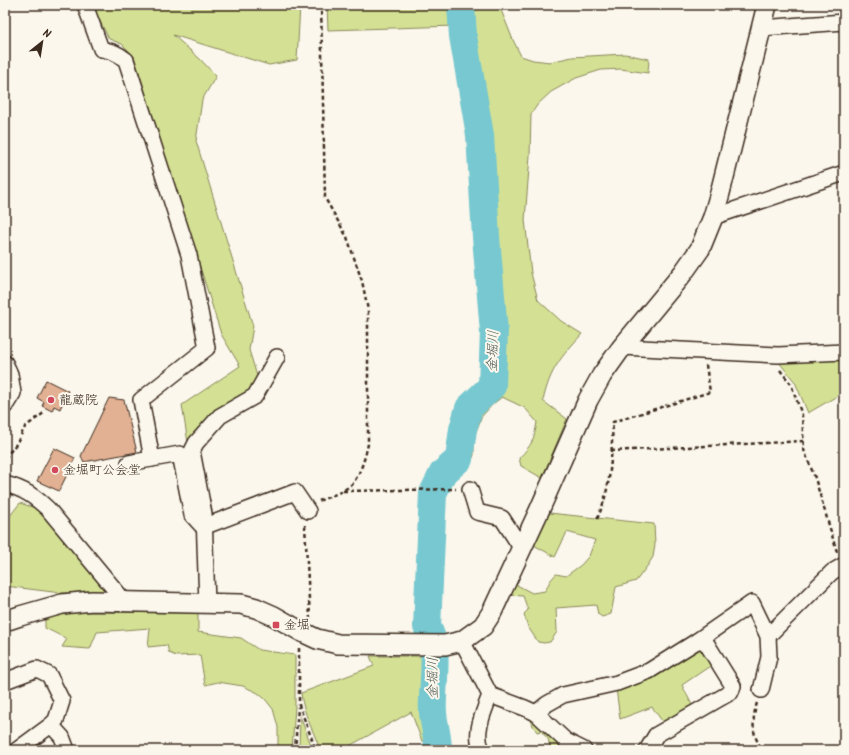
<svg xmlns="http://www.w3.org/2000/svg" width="849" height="755" viewBox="0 0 849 755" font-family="Kalam,'Klee One',sans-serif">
  <rect width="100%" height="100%" fill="#fbf7ec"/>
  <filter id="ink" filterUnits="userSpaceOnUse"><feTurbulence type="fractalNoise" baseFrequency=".025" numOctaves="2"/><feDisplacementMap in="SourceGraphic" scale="8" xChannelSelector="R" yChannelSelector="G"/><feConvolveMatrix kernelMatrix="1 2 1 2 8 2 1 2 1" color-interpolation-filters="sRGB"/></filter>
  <g filter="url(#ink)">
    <g fill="#d4e194" stroke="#888659">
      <polygon points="92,5 141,5 144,9 143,5 300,5 297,60 269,65 173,35 200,59 216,76 202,100 196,141 253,326 249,350 257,376 250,392 188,443 182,405 240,366 221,334 134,56 122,44 109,39"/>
      <polygon points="327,5 455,5 456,26 328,30"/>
      <path d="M466 5H499L513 40 521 56 533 60 550 62 572 57 625 54 649 59 648 73 621 69 601 70 576 78 551 92 538 104 531 114 530 155 525 220 531 273 538 300 561 321 582 334C561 357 550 369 543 401L567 419 542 478 521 466 519 458C532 445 534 440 537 422L525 408 502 397 493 404 482 416 474 437V455L470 465 465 464 462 460 472 410 497 385 499 331 489 236 486 133 467 32Z"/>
      <polygon points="844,357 844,392 808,413 795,382 778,361"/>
      <polygon points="20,503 47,512 108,591 61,593 5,586 5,522"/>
      <polygon points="549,513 654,524 655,545 653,557 648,565 636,581 616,587 611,614 602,617 598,614 596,605 556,608 557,632 550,642 544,643 538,642 528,627 524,614 528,610 523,596 509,595 515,584 532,593 545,591 550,581 556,574 566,576 581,565 589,556 595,540 567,532 555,557 532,544"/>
      <polygon points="78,612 198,613 198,632 241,638 259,650 295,655 295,706 292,750 278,750 278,727 273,709 265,699 258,693 243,686 218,682 205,685 200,655 176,656 169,653 167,645 148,647 150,628 97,632 90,649 62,647 67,639 45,628 45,618"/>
      <polygon points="704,647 713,664 682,685 693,707 665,725 652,707 620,719 616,688 697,648"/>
      <path d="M370 656H425L431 678 429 711 433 735 422 741 411 712 342 750H320C314 731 303 714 301 693L374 666Z"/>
      <polygon points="300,716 313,750 299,750"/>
      <polygon points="534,719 573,750 554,750 550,746 548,739 541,731 537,732 533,726 531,720"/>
    </g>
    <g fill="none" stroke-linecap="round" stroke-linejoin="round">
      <path stroke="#77c8d0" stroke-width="28" d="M438 750C438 737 434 725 433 713 431 688 441 648 427 627L433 493 443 473 459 459 463 429 469 408 492 386 494 332 486 237 480 135 463 36 461 5"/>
    </g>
    <g fill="#e2b193" stroke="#3b2a1e">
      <polygon points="46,380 68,391 60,409 54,406 52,411 42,406 44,402 37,398"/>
      <polygon points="109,398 124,400 137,452 84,462 81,456"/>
      <polygon points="54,448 75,458 59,491 37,481"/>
    </g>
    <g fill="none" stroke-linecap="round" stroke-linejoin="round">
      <defs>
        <g id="minor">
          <path d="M85 5 101 49C111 51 118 53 126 60L189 255 207 348 141 400 152 459"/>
          <polyline points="761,28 844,22"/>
          <polyline points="713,217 844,173"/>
          <polyline points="622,347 778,355 844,352"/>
          <polyline points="5,363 10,374 13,393 5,406"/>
          <polyline points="129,463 180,454 192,515 203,527 295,492 308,511"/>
          <path d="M5 484C24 489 34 496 48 509L125 602"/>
          <polyline points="470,489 477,512 502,518 522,549"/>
          <polyline points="207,604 204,514 192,451 196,443 220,416 255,396 277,357"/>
          <polyline points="768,636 832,572 844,565"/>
          <polyline points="462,641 490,695 525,708 536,713 566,741 584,750"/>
          <polyline points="697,641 752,603 768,636 769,657 761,690"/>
          <polyline points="5,681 37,669 49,675 62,701 56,720 51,725 17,750"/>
          <polyline points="536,713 547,704 563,695 617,683 649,671 697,641 705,641 733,686 731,692 656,735 647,750"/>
          <polyline points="51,725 62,737 67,750"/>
          <path d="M482 750C473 733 484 712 490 695"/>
        </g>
        <polyline id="tertiary" points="5,621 20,616 62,604 92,601 241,604 256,608 274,616 302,632 317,639 338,644 445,645 462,641 483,626 492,612 539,511 588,400 602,375 622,347 683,273 700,249 713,217 720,193 767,5"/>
      </defs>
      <use href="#minor" stroke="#3b2a1e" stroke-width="18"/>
      <use href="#tertiary" stroke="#3b2a1e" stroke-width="22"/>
      <g stroke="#3b2a1e" stroke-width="2.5" stroke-dasharray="4 3" stroke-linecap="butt">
        <polyline points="780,370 791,384 797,401 802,415 804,450 815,478 837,552"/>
        <polyline points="611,451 803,441"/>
        <polyline points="5,458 17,443 25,427 45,412"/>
        <polyline points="343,491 456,489"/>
        <path d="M319 501C328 497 338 494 347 488 359 481 365 458 368 444V310L362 281 347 237 325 198 321 5"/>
        <path d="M597 519C612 487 611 456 613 422L710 392 706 365"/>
        <polyline points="305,525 310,618"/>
        <polyline points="299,648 299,705 316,750"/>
        <path d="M757 703C754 712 752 725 755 735 756 740 760 745 762 750"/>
        <polyline points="295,750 298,707"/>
      </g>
      <use href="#minor" stroke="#fbf7ec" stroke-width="15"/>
      <use href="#tertiary" stroke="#fbf7ec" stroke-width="19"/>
    </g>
  </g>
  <g fill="#d1495b" stroke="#fbf7ec" stroke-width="1.5">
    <circle cx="51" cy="400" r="4"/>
    <circle cx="55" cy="470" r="4"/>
    <rect x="272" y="621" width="8" height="8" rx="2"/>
  </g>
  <g text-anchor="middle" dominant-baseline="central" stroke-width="4" stroke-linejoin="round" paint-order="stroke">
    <g font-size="13" fill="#3b2a1e" stroke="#fbf7ec" text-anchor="start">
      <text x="59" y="400">龍蔵院</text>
      <text x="63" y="470">金堀町公会堂</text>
      <text x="284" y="625">金堀</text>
    </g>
    <g font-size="14" font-style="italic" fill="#4d5953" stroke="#fbf7ec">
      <text transform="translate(493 351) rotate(-88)">金堀川</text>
      <text transform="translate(433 678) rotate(-90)">金堀川</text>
    </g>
  </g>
  <rect width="849" height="755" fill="none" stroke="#fbf7ec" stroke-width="20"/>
  <rect x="10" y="10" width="829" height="735" fill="none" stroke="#3b2a1e" stroke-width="1.5" filter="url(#ink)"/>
  <g transform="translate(42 42) rotate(30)" stroke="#fbf7ec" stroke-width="3" paint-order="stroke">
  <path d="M0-3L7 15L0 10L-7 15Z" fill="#3b2a1e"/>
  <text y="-6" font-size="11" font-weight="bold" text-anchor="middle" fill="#3b2a1e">N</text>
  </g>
</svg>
